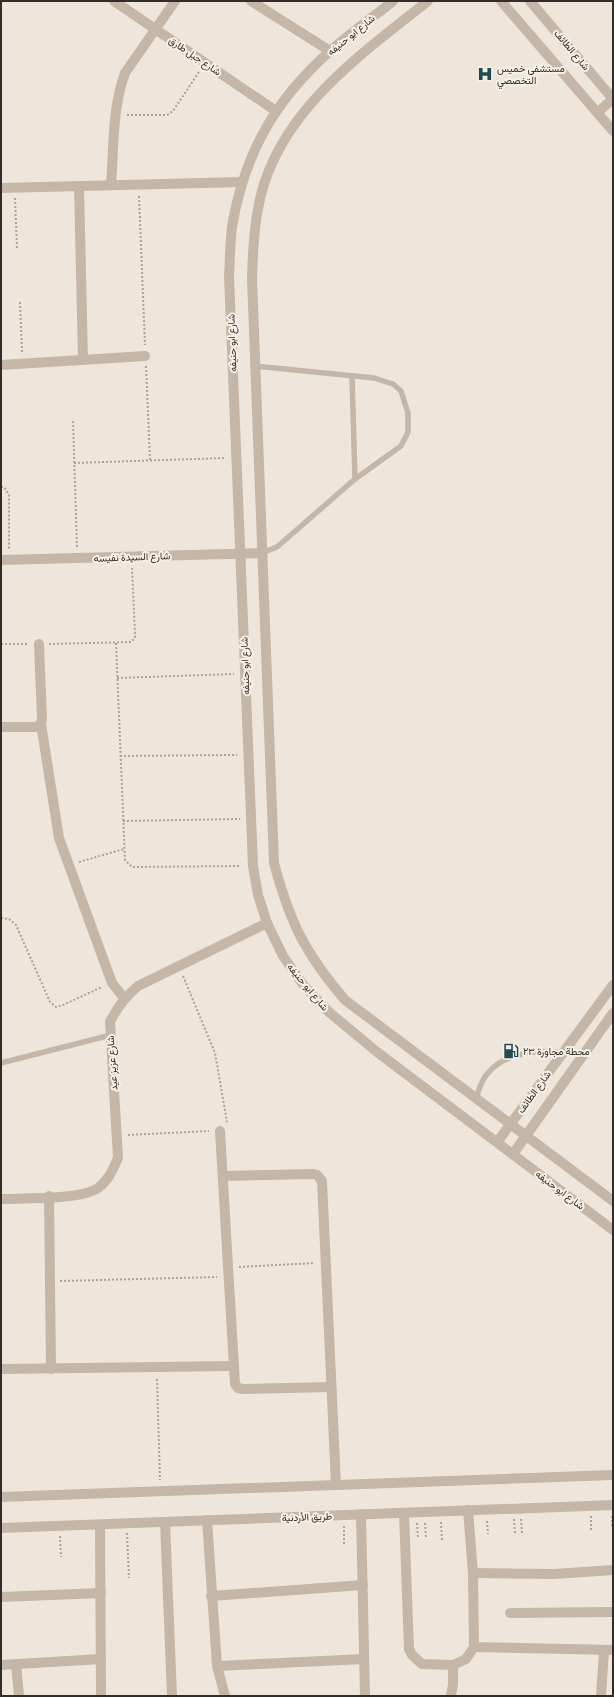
<svg xmlns="http://www.w3.org/2000/svg" width="614" height="1697" viewBox="0 0 614 1697" font-family="'PT Sans Narrow',Vazirmatn,sans-serif">
  <rect width="100%" height="100%" fill="#efe6db"/>
  <g fill="none" stroke-linecap="round" stroke-linejoin="round">
    <g stroke="#b1a193" stroke-width="2" stroke-dasharray="2 2" stroke-linecap="butt">
      <polyline points="127,115 167,115 173,111 199,72"/>
      <polyline points="139,196 145,345"/>
      <polyline points="15,198 17,249"/>
      <polyline points="20,302 22,353"/>
      <polyline points="146,366 150,460"/>
      <polyline points="73,421 77,547"/>
      <polyline points="74,463 225,458"/>
      <polyline points="1,487 4,487 9,495 9,549"/>
      <polyline points="116,643 125,860 132,867 241,866"/>
      <polyline points="1,644 29,644"/>
      <polyline points="49,644 131,642 135,638 135,633 132,568"/>
      <polyline points="117,678 234,674"/>
      <polyline points="120,756 237,755"/>
      <polyline points="123,821 240,819"/>
      <polyline points="79,862 124,849"/>
      <polyline points="1,918 9,919 16,925 50,1002 56,1007 63,1005 102,987"/>
      <polyline points="183,976 215,1053 227,1122"/>
      <polyline points="128,1135 209,1131"/>
      <polyline points="239,1267 315,1263"/>
      <polyline points="60,1281 217,1277"/>
      <polyline points="157,1379 160,1480"/>
      <polyline points="591,1516 591,1531"/>
      <polyline points="612,1516 612,1528"/>
      <polyline points="514,1519 515,1533"/>
      <polyline points="521,1519 522,1534"/>
      <polyline points="487,1521 488,1534"/>
      <polyline points="441,1522 442,1541"/>
      <polyline points="417,1523 418,1538"/>
      <polyline points="425,1523 426,1538"/>
      <polyline points="344,1526 344,1545"/>
      <polyline points="127,1533 129,1578"/>
      <polyline points="60,1536 61,1557"/>
    </g>
    <g stroke="#c5b7a8" stroke-width="5.5">
      <polyline points="255,366 374,378 393,384 401,391 408,413 408,432 401,446 355,479 277,547 262,553"/>
      <polyline points="352,376 355,479"/>
      <polyline points="1,1063 111,1035"/>
      <path d="M476 1098C479 1090 481 1080 488 1073 504 1053 539 1049 563 1053"/>
    </g>
    <g stroke="#c5b7a8" stroke-width="10">
      <polyline points="114,1 276,111"/>
      <polyline points="251,1 330,51"/>
      <path d="M393 1C372 18 349 34 329 52 274 101 244 155 232 227 230 243 230 260 229 276L253 866 258 895 267 923 283 956 304 986 330 1013 377 1052 613 1230"/>
      <path d="M428 1C361 54 280 111 260 199 254 225 253 251 252 278L274 863C290 923 305 953 345 1000L613 1201"/>
      <polyline points="501,1 613,131"/>
      <polyline points="530,1 613,99"/>
      <polyline points="598,112 613,99"/>
      <path d="M111 185C114 148 112 108 125 73L175 1"/>
      <polyline points="79,186 83,360"/>
      <polyline points="1,188 242,182"/>
      <polyline points="1,365 145,356"/>
      <polyline points="1,560 262,553"/>
      <polyline points="41,724 59,838 112,983 124,998"/>
      <polyline points="1,727 36,727 41,724 42,719 39,644"/>
      <polyline points="220,1131 235,1384 238,1388 243,1389 331,1387"/>
      <polyline points="498,1141 613,985"/>
      <polyline points="513,1154 613,1013"/>
      <polyline points="223,1176 313,1174 317,1175 322,1181 336,1485"/>
      <polyline points="49,1196 51,1369"/>
      <path d="M1 1199C24 1198 81 1200 98 1188 109 1180 113 1169 118 1158L110 1022C117 1007 125 997 138 986L267 923"/>
      <polyline points="1,1369 234,1366"/>
      <polyline points="1,1497 613,1475"/>
      <polyline points="404,1513 409,1649 412,1655 422,1664 453,1665 466,1659 474,1647 473,1573 468,1510"/>
      <polyline points="361,1514 365,1696"/>
      <polyline points="207,1520 217,1666 225,1696"/>
      <polyline points="165,1522 172,1696"/>
      <polyline points="100,1525 101,1696"/>
      <polyline points="1,1528 613,1505"/>
      <polyline points="473,1573 554,1574 613,1570"/>
      <polyline points="211,1596 363,1585"/>
      <polyline points="1,1597 101,1593"/>
      <polyline points="510,1613 613,1612"/>
      <polyline points="474,1647 613,1650"/>
      <polyline points="16,1664 19,1696"/>
      <polyline points="1,1665 101,1659"/>
      <polyline points="217,1666 364,1659"/>
      <polyline points="451,1696 453,1684 453,1665"/>
      <polyline points="601,1696 604,1651"/>
    </g>
  </g>
  <defs>
    <symbol id="hospital-bare" viewBox="-9 -9 18 18"><path d="M-5-5h3v3.5h4V-5h3V5h-3V1.5h-4V5h-3Z" fill="#224b50" stroke="#f7f0e7" stroke-width="2.5" paint-order="stroke"/></symbol>
    <symbol id="fuel-bare" viewBox="-9 -9 18 18"><path d="M-5.5-6h7V0h2V4h1.3V-2.5L3-4.5l.8-.8L6-3V5H2.5V1h-1V6h-7ZM-4.2-4.7v3.2H.2V-4.7Z" fill="#224b50" stroke="#f7f0e7" stroke-width="2.5" paint-order="stroke"/></symbol>
  </defs>
  <g fill-rule="evenodd">
    <use href="#hospital-bare" x="474" y="63" width="22" height="22"/>
    <use href="#fuel-bare" x="500" y="1040" width="22" height="22"/>
  </g>
  <g text-anchor="middle" dominant-baseline="central" stroke-width="4" stroke-linejoin="round" paint-order="stroke">
    <g font-size="10" fill="#332c28" stroke="#f7f0e7">
      <text transform="translate(351 35) rotate(-39)">شارع ابو حنيفه</text>
      <text transform="translate(572 50) rotate(50)">شارع الطائف</text>
      <text transform="translate(195 56) rotate(34)">شارع جبل طارق</text>
      <text transform="translate(232 343) rotate(-92)">شارع ابو حنيفه</text>
      <text transform="translate(132 557) rotate(-2)">شارع السيدة نفيسه</text>
      <text transform="translate(245 666) rotate(-92)">شارع ابو حنيفه</text>
      <text transform="translate(308 987) rotate(50)">شارع ابو حنيفه</text>
      <text transform="translate(112 1063) rotate(-94)">شارع عزيز عيد</text>
      <text transform="translate(534 1092) rotate(-54)">شارع الطائف</text>
      <text transform="translate(560 1190) rotate(37)">شارع ابو حنيفه</text>
      <text transform="translate(307 1517) rotate(-2)">طريق الأردنية</text>
    </g>
    <g font-size="10" fill="#332c28" stroke="#f7f0e7" text-anchor="start">
      <text x="497" y="68">مستشفى خميس<tspan x="497" dy="12">التخصصي</tspan></text>
      <text x="523" y="1051">محطة مجاورة ٢٣</text>
    </g>
  </g>
  <rect width="614" height="1697" fill="none" stroke="#332c28" stroke-width="4"/>
</svg>
